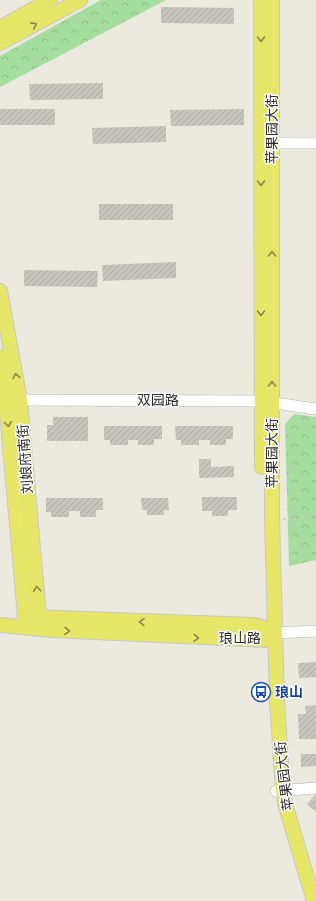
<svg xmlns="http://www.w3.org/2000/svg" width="316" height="901" viewBox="0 0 316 901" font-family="Ubuntu,'Noto Sans SC',sans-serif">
  <defs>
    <pattern id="forest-crowns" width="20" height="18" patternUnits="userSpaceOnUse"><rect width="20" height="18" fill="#a5de9f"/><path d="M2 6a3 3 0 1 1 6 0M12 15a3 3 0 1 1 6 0" fill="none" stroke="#8ebf89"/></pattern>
    <pattern id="building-hatch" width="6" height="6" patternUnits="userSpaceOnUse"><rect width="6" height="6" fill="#c7c6be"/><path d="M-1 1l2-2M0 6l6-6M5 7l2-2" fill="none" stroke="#abaaa3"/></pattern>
  </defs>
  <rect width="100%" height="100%" fill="#ece9de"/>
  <g fill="url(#forest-crowns)">
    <polygon points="101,0 166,0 0,87 0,56"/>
    <polygon points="294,414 316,417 316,560 289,566 285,424"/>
  </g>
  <g fill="url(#building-hatch)">
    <polygon points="161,7 234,8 234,24 161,23"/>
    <polygon points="103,83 103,99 30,100 29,84"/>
    <rect x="0" y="109" width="55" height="16"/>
    <polygon points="244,109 244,125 171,126 170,110"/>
    <polygon points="166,126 166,142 93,144 92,128"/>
    <rect x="99" y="204" width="74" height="16"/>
    <polygon points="176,262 176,278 103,281 102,265"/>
    <polygon points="24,270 98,271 97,287 24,286"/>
    <polygon points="53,417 88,417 88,441 47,441 47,425 53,425"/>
    <polygon points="104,426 162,426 162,439 154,439 154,445 138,445 138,440 128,440 128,445 110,445 110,440 104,440"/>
    <polygon points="175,426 233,426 233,439 226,439 226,445 210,445 210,440 199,440 199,445 181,445 181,440 176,440"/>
    <polygon points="199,459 211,459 211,467 234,466 234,477 199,478"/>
    <polygon points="202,497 237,497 237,510 228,510 228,516 212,516 212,511 202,511"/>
    <polygon points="46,498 103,498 103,510 96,510 96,517 80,517 80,511 69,511 69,517 51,517 51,512 46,512"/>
    <polygon points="141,498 168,498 169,510 164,510 164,515 147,515 147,510 142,510"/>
    <polygon points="316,662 316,677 299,678 298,663"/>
    <polygon points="316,705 316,739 299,739 298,714 306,714 305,706"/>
    <polygon points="301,754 316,754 316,766 301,767"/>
    <polygon points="316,794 316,812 307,804"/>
  </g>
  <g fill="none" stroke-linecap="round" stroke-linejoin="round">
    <defs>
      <g id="minor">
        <polyline points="272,143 316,143"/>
        <polyline points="13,400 261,401 316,409"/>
        <polyline points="274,633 316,631"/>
        <polyline points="276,791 316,788"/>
      </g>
      <g id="major">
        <polyline points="261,0 262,467"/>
        <polyline points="272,0 272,519 277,701 283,791 286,807 314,901"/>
        <polyline points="0,28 50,0"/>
        <polyline points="0,43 80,0"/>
        <polyline points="0,291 20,400 40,628"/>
        <polyline points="0,357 6,401 26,627"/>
        <polyline points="30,617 254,625 265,628 274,633"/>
        <polyline points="0,625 52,630 265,640 274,633"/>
      </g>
    </defs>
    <use href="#minor" stroke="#b2b2bd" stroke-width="12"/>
    <use href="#major" stroke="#c8c8c8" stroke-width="16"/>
    <polyline stroke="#c8c8c8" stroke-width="1.5" stroke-dasharray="3 2" stroke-linecap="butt" points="283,519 305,520 316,512"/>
    <use href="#minor" stroke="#fff" stroke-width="11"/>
    <use href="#major" stroke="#e6e669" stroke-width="14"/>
  </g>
  <defs><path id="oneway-chevron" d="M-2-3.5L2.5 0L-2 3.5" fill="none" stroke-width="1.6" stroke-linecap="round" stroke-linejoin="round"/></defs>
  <g stroke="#88884a">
    <use href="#oneway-chevron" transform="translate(34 25) rotate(-28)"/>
    <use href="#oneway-chevron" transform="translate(261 39) rotate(90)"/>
    <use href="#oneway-chevron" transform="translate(261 183) rotate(90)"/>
    <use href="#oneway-chevron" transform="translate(272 254) rotate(-90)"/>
    <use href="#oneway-chevron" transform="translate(261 313) rotate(90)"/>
    <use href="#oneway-chevron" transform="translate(16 376) rotate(-101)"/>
    <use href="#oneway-chevron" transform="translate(272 384) rotate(-90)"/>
    <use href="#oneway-chevron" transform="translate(8 424) rotate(85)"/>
    <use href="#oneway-chevron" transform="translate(37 589) rotate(-95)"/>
    <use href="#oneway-chevron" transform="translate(142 622) rotate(-178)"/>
    <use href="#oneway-chevron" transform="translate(67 631) rotate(3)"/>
    <use href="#oneway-chevron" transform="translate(196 638) rotate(3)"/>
  </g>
  <defs>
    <symbol id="bus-ring" viewBox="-11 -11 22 22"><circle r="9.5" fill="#fff" stroke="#1a4fb4" stroke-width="1.5"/><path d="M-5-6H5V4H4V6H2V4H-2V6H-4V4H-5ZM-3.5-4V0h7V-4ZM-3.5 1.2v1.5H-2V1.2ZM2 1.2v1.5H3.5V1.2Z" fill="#1a4fb4"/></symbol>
  </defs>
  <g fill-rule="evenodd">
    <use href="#bus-ring" x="250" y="681" width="22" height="22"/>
  </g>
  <g text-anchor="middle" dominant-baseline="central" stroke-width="3" stroke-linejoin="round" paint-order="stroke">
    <g font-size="14" fill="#2b2b2b" stroke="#fff">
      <text transform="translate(272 129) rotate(-90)">苹果园大街</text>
      <text x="158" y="400">双园路</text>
      <text transform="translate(272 453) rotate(-90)">苹果园大街</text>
      <text transform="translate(25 459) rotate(-94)">刘娘府南街</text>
      <text x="240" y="638">琅山路</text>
      <text transform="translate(284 776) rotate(-97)">苹果园大街</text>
    </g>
    <g font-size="14" font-weight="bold" fill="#164399" stroke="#fff" text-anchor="start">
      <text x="275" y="692">琅山</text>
    </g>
  </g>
</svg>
